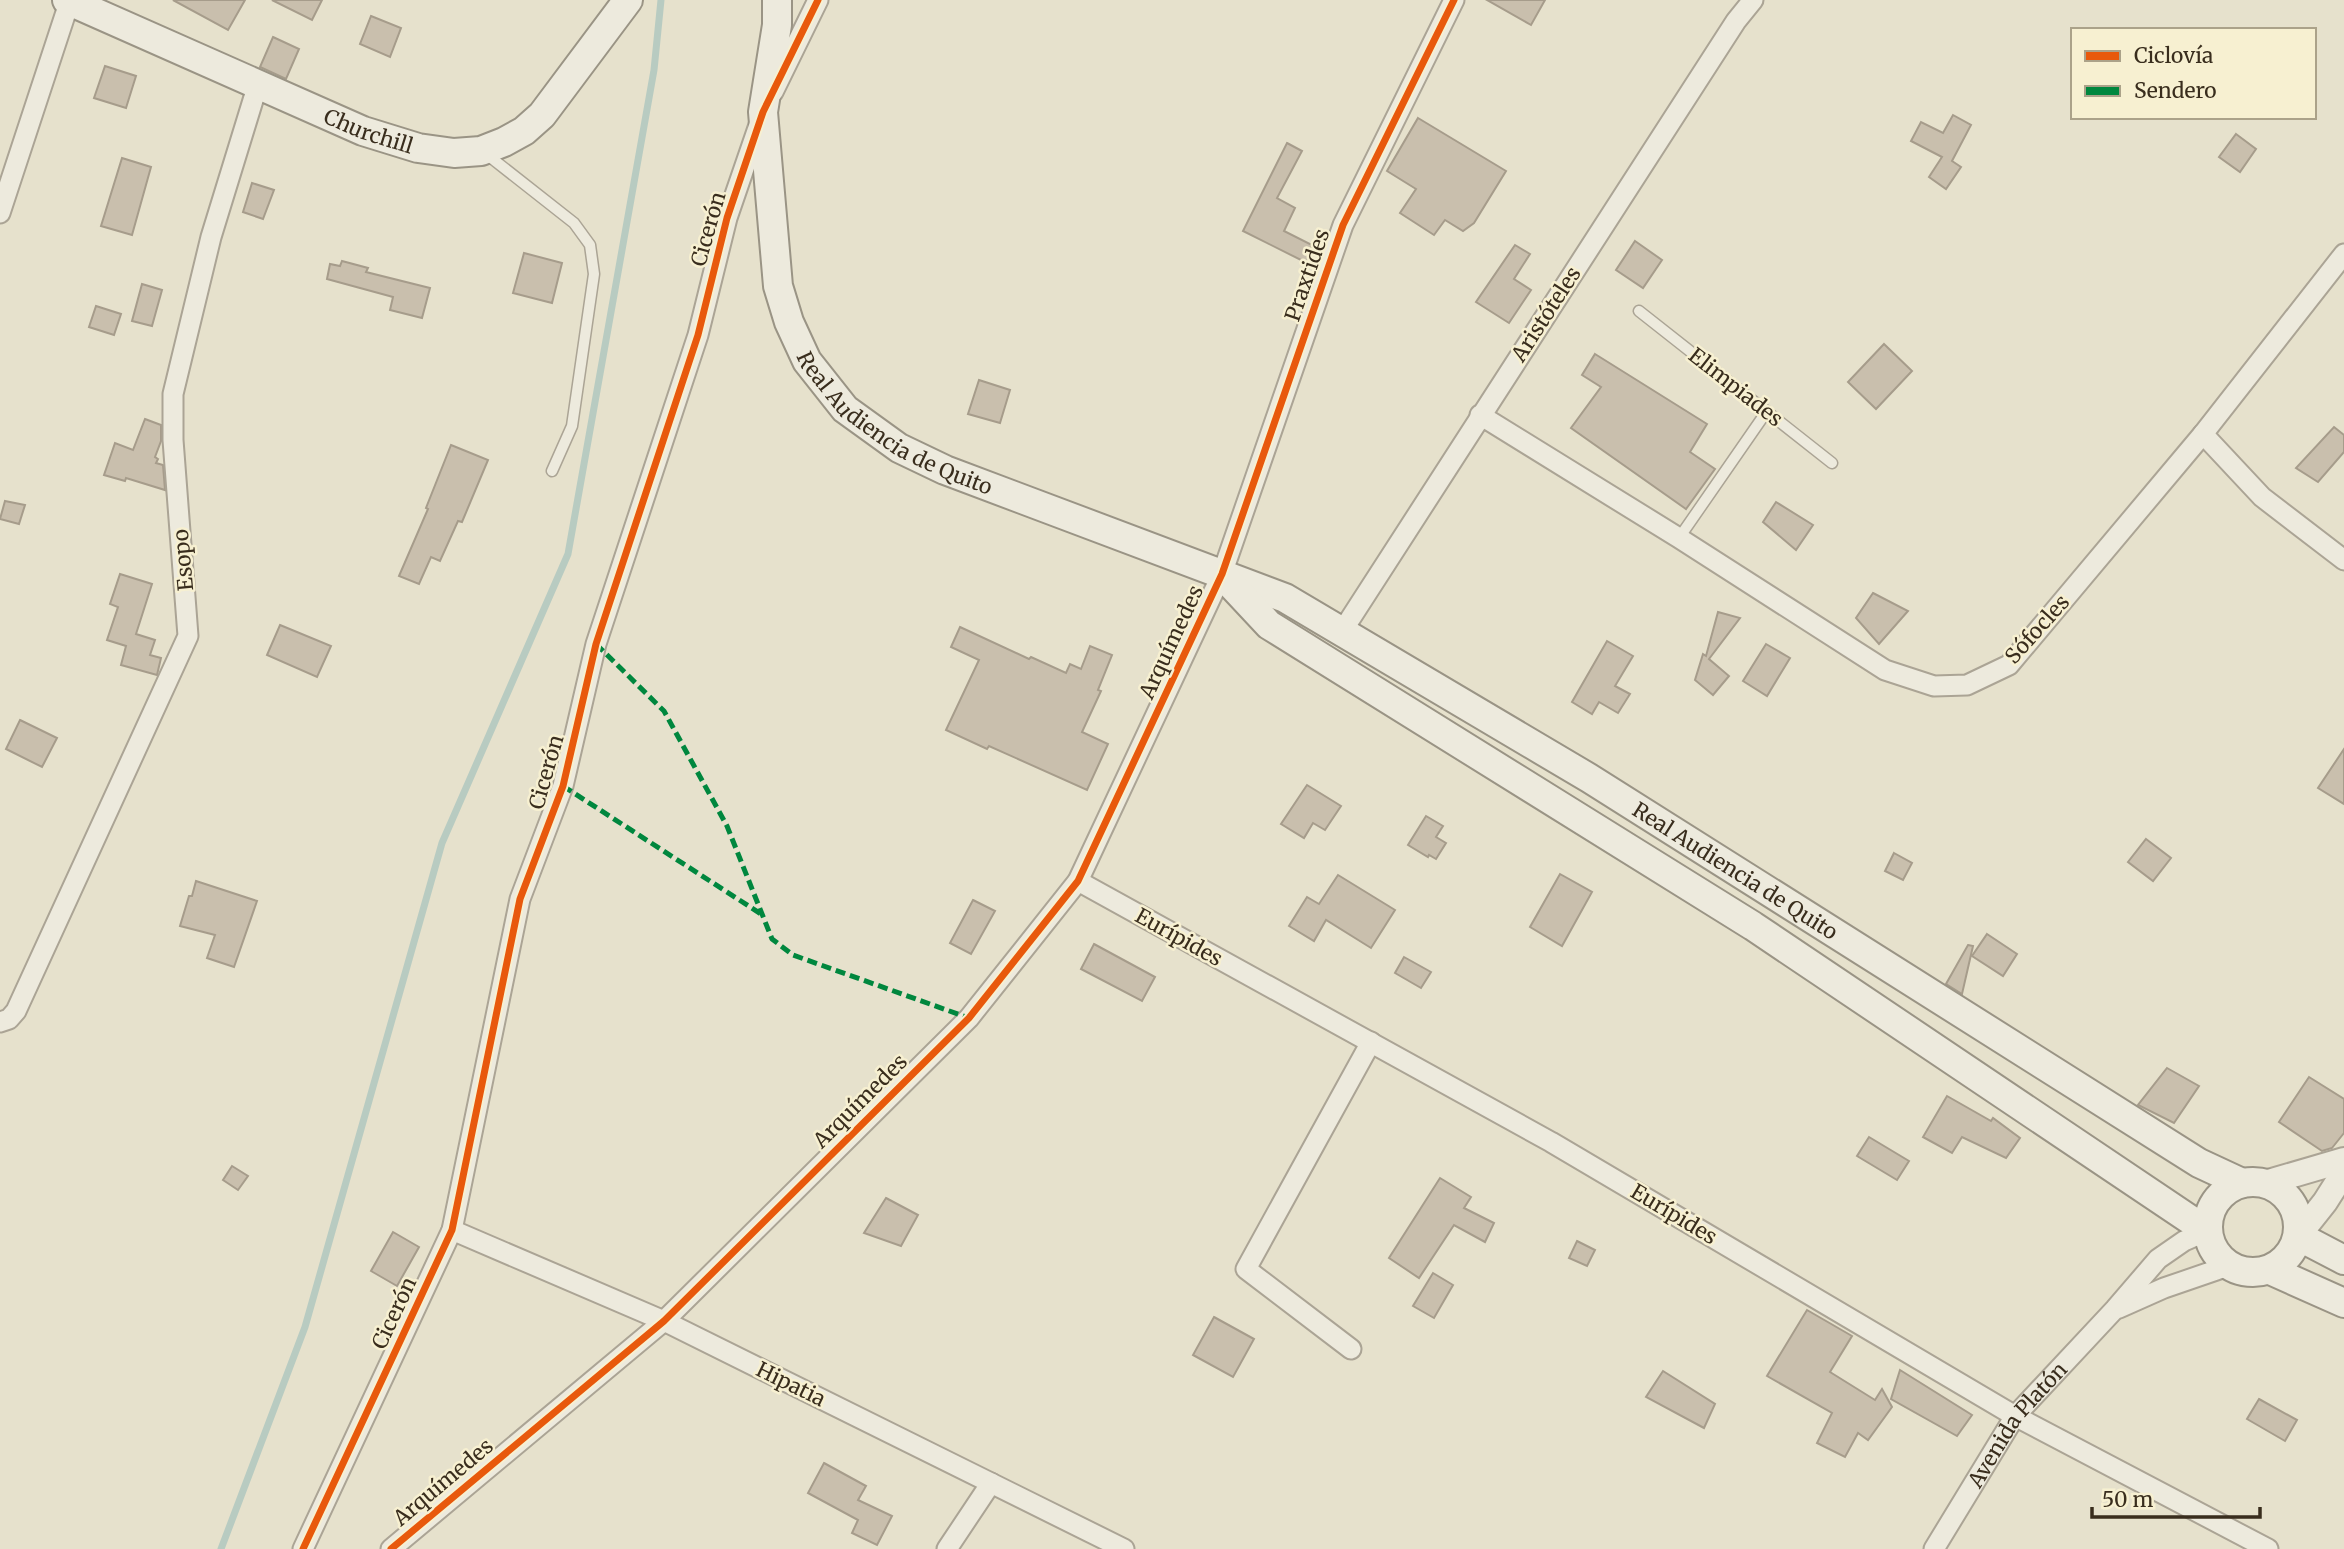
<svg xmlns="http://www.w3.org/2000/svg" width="2344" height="1549" viewBox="0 0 2344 1549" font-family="Merriweather,serif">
  <rect width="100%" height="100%" fill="#e6e1cc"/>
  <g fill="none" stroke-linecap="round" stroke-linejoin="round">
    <polyline stroke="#b8cbc1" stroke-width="7" points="221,1549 305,1327 442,843 568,554 654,70 661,0"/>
  </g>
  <g fill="#c9bfad" stroke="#a69c8b" stroke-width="2">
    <polygon points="173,0 245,0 228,30"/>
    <polygon points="272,0 322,0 312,20"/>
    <polygon points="1487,0 1545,0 1531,25"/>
    <polygon points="371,16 401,28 390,57 360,44"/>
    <polygon points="273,37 299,49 286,79 260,67"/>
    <polygon points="105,66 136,76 126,108 94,98"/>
    <polygon points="1953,115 1971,125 1952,161 1961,167 1946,189 1929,177 1942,157 1911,141 1921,122 1943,133"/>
    <polygon points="1418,118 1506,171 1474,223 1463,231 1445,220 1434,235 1400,213 1416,189 1387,171"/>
    <polygon points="2236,134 2256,149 2240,172 2219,157"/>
    <polygon points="1287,143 1302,151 1277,198 1295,208 1284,231 1312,245 1309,264 1243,231"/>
    <polygon points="122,158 151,167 132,235 101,226"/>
    <polygon points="252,183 274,190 263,219 243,212"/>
    <polygon points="1635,241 1662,260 1643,288 1616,270"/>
    <polygon points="1515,245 1530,254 1514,279 1531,290 1509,323 1476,302"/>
    <polygon points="524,253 562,263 552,303 513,293"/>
    <polygon points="342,261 368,268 366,272 430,288 422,318 390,310 393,297 327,279 330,264 340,266"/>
    <polygon points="142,284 162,290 152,326 132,321"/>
    <polygon points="96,306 121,314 114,335 89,327"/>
    <polygon points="1884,344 1912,371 1876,409 1848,382"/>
    <polygon points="1595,354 1707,424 1690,452 1715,469 1686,509 1571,428 1601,387 1582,375"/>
    <polygon points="979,380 1010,390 1000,423 968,414"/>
    <polygon points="145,419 161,425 161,441 155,457 158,459 156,463 163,465 165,490 126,478 125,481 104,475 115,443 133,450"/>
    <polygon points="2334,427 2344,435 2344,452 2318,482 2296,468"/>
    <polygon points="451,445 488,460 462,522 458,521 440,561 431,557 419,584 399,576 428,509 426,508"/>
    <polygon points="5,501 25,505 19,524 0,519"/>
    <polygon points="1776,502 1813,525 1796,550 1763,522"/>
    <polygon points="120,574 152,584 136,634 155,640 150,655 161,658 157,675 121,665 126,646 107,640 118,607 110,604"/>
    <polygon points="1873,593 1908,611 1879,644 1856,618"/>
    <polygon points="1718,612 1740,618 1709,659 1729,676 1713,695 1695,680 1703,654 1706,656"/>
    <polygon points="280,625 331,646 317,677 267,655"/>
    <polygon points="960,627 1029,659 1031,657 1066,673 1070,664 1081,669 1090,646 1112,655 1098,690 1101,691 1082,732 1108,744 1087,790 989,746 987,749 946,730 979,660 951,647"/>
    <polygon points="1607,641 1633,656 1615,686 1630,694 1618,713 1599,702 1592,714 1572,702"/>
    <polygon points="1766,644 1790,658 1767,696 1743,681"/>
    <polygon points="20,720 57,738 42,767 6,749"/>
    <polygon points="2344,749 2344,804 2318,788"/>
    <polygon points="1307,785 1341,806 1325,830 1313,823 1304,838 1281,824"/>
    <polygon points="1426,816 1443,826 1436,837 1446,843 1436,859 1429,855 1428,857 1408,845"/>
    <polygon points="2146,839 2171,858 2153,881 2128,862"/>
    <polygon points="1894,853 1912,863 1903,880 1885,871"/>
    <polygon points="1560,874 1592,892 1562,946 1530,927"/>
    <polygon points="1338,875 1395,910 1371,948 1326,920 1314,941 1289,926 1307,897 1319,904"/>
    <polygon points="196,881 257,901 234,967 207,958 215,935 180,926 189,896 192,896"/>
    <polygon points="973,900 995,911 971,954 950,943"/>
    <polygon points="1987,934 2017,954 2003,976 1972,956"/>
    <polygon points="1094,944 1155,977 1142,1001 1081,969"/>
    <polygon points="1968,945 1973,946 1962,994 1946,984"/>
    <polygon points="1404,957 1431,972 1421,988 1395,973"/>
    <polygon points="2167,1068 2199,1086 2174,1123 2138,1105"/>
    <polygon points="2309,1077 2344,1099 2344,1133 2332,1148 2322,1151 2279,1122"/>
    <polygon points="1947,1096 1991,1121 1993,1118 2020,1138 2006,1158 1962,1137 1952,1153 1923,1137"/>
    <polygon points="1869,1137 1909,1161 1897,1180 1857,1156"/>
    <polygon points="232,1166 248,1176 238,1190 223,1180"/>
    <polygon points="1440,1178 1471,1197 1464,1208 1494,1223 1485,1242 1454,1225 1419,1278 1389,1258"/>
    <polygon points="886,1198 918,1215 901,1246 864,1233"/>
    <polygon points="393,1232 419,1247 397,1286 371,1271"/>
    <polygon points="1577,1241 1595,1250 1587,1266 1569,1258"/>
    <polygon points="1433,1273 1453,1285 1434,1318 1413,1306"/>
    <polygon points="1807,1310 1852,1336 1830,1372 1875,1400 1882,1389 1892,1407 1868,1440 1858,1433 1845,1457 1817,1443 1832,1413 1767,1376"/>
    <polygon points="1214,1317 1254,1339 1233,1377 1193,1355"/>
    <polygon points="1900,1370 1972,1415 1957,1436 1891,1399"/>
    <polygon points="1663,1371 1715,1404 1704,1428 1646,1397"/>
    <polygon points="2259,1399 2297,1420 2285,1441 2247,1419"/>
    <polygon points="824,1463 866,1486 858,1500 892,1516 877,1545 852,1533 858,1520 808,1493"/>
  </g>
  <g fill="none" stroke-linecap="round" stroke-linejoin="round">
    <defs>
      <g id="service">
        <polyline points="485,153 574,223 590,245 594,274 572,426 552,471"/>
        <polyline points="1639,311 1832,463"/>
        <polyline points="1679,538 1767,411"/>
      </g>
      <g id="minor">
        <polyline points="773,92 818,0"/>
        <polyline points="0,213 70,0"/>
        <polyline points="1480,415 1679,538 1885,670 1934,686 1967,685 2009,665 2203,434 2344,254"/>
        <polyline points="2203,434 2262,497 2344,560"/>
        <polyline points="1343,630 1736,21 1753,0"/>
        <polyline points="1078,881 1551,1142 2015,1416 2268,1549"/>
        <polyline points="0,1022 9,1019 16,1011 188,636 173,440 173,394 211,237 258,84"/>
        <polyline points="452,1230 664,1321 1124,1549"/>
        <polyline points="2119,1308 2164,1288 2228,1266"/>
        <polyline points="1351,1349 1246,1269 1371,1042"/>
        <polyline points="303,1549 452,1230 520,899 563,786 596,644 698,335 727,218 760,122"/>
        <polyline points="391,1549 664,1321 969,1018 1078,881 1222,574 1343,225 1454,0"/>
        <polyline points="947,1549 991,1483"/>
        <path id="s1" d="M1934 1549 2015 1416 2115 1309 2158 1259 2184 1241 2207 1231"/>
      </g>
      <g id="tertiary">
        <polyline points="2265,1183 2344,1160"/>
        <polyline points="2298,1236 2325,1202 2344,1172"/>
      </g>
      <g id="secondary">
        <path id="s2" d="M67 0 363 131 418 148 454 153 481 151 504 142 524 131 542 115 628 0"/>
        <path id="s3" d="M777 0V25L763 112 778 286 789 322 807 361 845 409 899 448 945 470 1285 598 1589 778 2199 1163 2242 1183"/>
        <polyline points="1226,579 1269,625 1753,926 2207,1231"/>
        <circle cx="2253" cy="1227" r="45"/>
        <polyline points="2298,1236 2344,1260"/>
        <polyline points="2270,1270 2344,1303"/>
      </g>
    </defs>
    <use href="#service" stroke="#aba495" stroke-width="13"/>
    <use href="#minor" stroke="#aba495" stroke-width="23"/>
    <use href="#tertiary" stroke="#aba495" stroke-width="28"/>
    <use href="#secondary" stroke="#9a9485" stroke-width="32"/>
    <use href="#service" stroke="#edeadd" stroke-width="10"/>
    <use href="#minor" stroke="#edeadd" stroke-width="19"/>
    <use href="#tertiary" stroke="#edeadd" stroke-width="24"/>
    <use href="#secondary" stroke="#edeadd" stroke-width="28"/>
    <g stroke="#00873e" stroke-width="5" stroke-dasharray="10 5" stroke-linecap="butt">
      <polyline points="596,644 664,711 727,826 772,939 793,955 969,1018"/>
      <polyline points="563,786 761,914"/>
    </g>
    <defs>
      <g id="cycleway">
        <polyline points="303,1549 452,1230 520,899 563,786 596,644 698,335 727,218 763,112 818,0"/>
        <polyline points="391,1549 664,1321 969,1018 1078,881 1222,574 1343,225 1454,0"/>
      </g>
    </defs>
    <use href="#cycleway" stroke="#f7f0d1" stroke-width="11"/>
    <use href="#cycleway" stroke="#e8590c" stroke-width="7"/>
  </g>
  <g text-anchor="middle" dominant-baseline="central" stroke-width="5" stroke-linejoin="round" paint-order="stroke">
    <g font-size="21" fill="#392d1d" stroke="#f7f0d1">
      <text stroke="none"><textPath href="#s2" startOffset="329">Churchill</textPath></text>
      <text transform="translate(708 229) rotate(-74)">Cicerón</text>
      <text transform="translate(1307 275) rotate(-71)">Praxtides</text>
      <text transform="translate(1546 314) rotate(-57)">Aristóteles</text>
      <text transform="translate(1736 387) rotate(38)">Elimpiades</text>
      <text stroke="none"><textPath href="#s3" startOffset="478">Real Audiencia de Quito</textPath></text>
      <text transform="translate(183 560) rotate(-95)">Esopo</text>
      <text transform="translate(2037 629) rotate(-48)">Sófocles</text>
      <text transform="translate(1171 642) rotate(-65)">Arquímedes</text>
      <text transform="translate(546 772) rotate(-74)">Cicerón</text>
      <text stroke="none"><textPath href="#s3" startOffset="1437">Real Audiencia de Quito</textPath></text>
      <text transform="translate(1179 937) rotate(29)">Eurípides</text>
      <text transform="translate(860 1101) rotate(-45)">Arquímedes</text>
      <text transform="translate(1674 1214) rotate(31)">Eurípides</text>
      <text transform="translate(394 1313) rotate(-65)">Cicerón</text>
      <text transform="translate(791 1384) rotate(26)">Hipatia</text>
      <text stroke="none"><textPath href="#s1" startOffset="150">Avenida Platón</textPath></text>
      <text transform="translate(443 1482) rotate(-40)">Arquímedes</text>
    </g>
  </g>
  <rect x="2071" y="28" width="245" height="91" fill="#f7f0d1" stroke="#aba289" stroke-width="2"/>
  <rect x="2085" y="51" width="35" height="10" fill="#e8590c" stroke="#aba289" stroke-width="2"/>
  <text x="2134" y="63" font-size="21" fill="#392d1d">Ciclovía</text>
  <rect x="2085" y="86" width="35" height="10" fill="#00873e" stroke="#aba289" stroke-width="2"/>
  <text x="2134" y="98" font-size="21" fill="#392d1d">Sendero</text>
  <path d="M2092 1507v10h168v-10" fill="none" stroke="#392d1d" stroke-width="3.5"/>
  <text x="2102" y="1507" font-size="21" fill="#392d1d" stroke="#f7f0d1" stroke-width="5" paint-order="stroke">50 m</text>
</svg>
